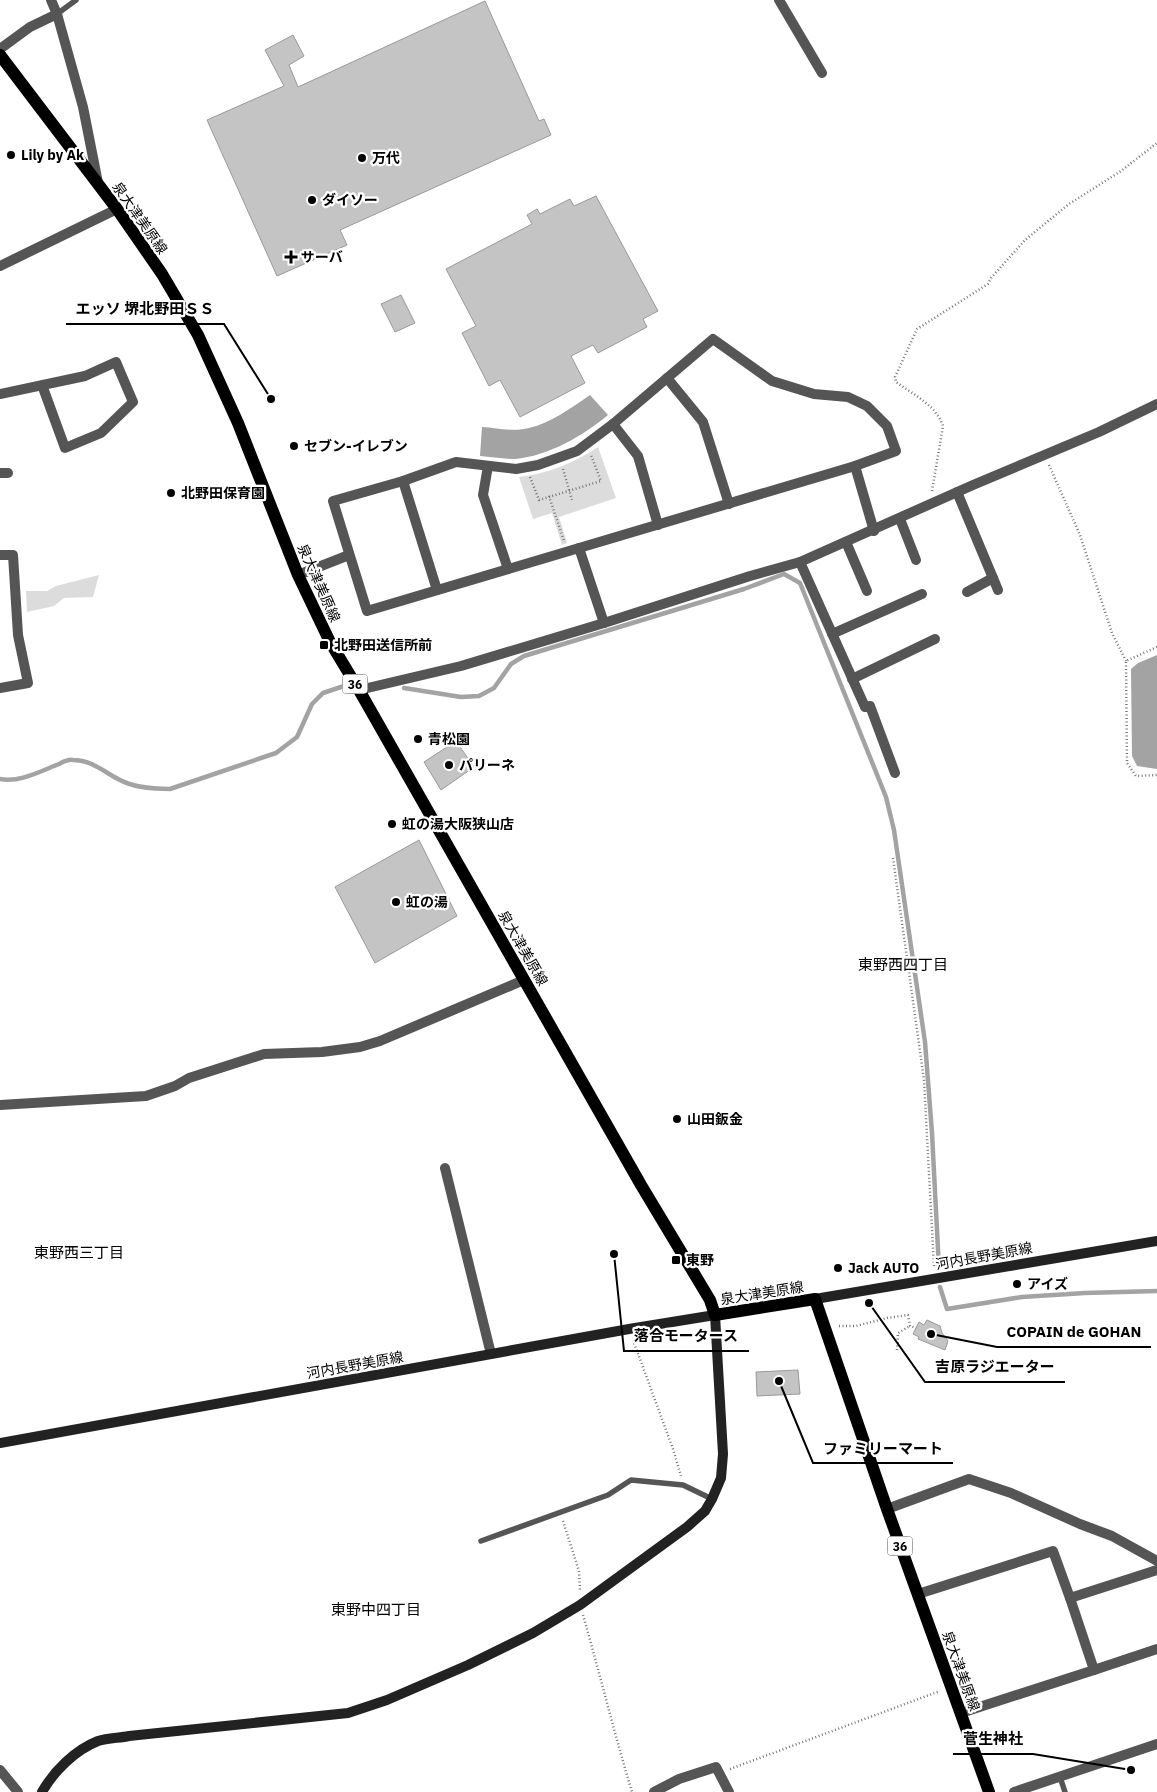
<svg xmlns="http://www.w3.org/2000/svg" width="1157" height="1792" viewBox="0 0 1157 1792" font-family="'IBM Plex Sans','Noto Sans JP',sans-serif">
  <rect width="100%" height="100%" fill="#fff"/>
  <g fill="#dcdcdc">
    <path d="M598 447 616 498 559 517 567 543 562 545 552 513 533 519 519 477C547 474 574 463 598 447Z"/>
    <polygon points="99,575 93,597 64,598 54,606 27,612 26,591 47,591 56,586"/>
  </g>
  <g fill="#a3a3a3">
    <path d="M590 395 608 415C583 436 548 456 515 459 504 459 491 457 480 456L482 427C498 428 514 432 529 428 551 423 571 408 590 395Z"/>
    <polygon points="1157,655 1157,769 1137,766 1132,756 1131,669 1138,663"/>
  </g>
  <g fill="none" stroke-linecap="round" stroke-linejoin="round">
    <g stroke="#a3a3a3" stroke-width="4.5">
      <polyline points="404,688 461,697 479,696 494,688 511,664 524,656 744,589 784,574 800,583 886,797 894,830 925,1042 932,1133 939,1269"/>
      <path d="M0 779C19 783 41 771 59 764 63 762 68 759 73 760 91 760 103 771 118 779 134 788 153 789 170 789L276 753 297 737 312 704 323 693 344 686"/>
      <polyline points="940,1287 947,1309 1022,1297 1085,1293 1157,1291"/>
    </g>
  </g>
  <g fill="#c4c4c4" stroke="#999">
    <polygon points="485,1 539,121 544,119 551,135 340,230 347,245 277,276 207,120 284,86 265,50 293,35 304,56 289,65 298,87"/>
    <polygon points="596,196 658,311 643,319 647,327 598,353 593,345 571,356 585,383 520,417 500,380 489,386 462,333 476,326 446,269 532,224 527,215 537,209 540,214 570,199 574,206"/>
    <polygon points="401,295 415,323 395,332 381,304"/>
    <polygon points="456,741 474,767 441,790 424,762"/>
    <polygon points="419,840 457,916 375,963 335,887"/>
    <polygon points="927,1320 940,1326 942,1333 948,1341 945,1350 918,1339 919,1337 913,1334 919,1322 924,1325"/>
    <polygon points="798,1370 800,1394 757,1396 756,1372"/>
  </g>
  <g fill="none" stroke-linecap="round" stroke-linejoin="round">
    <g stroke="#777" stroke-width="2.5" stroke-dasharray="1 2.5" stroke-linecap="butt">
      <polyline points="1049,465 1080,535 1112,633 1126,661"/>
      <polyline points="563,469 572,500"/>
      <polyline points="530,477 539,500 601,481 591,455"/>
      <path d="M932 491 943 426C936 405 914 395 896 382L895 377 917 329 988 284 991 278 1025 240 1069 204 1121 171 1157 143"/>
      <polyline points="549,496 564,541"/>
      <polyline points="1157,647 1126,661 1127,763 1136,776 1157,775"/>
      <polyline points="893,858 924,1080 934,1267"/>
      <polyline points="839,1326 856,1326 887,1318 908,1315 910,1326 916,1328"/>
      <polyline points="633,1340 673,1449 681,1476"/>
      <polyline points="897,1350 898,1333 910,1326"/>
      <polyline points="563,1521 579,1571 580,1590"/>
      <path d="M583 1615C600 1674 614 1733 632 1792"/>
      <polyline points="730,1769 940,1691"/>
    </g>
    <g stroke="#555" stroke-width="5.5">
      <polyline points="57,14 76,0"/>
      <polyline points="481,1541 608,1495 631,1480 683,1485 712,1499"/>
      <polyline points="1060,1777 1065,1792"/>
    </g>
    <g stroke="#555" stroke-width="10">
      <polyline points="51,0 57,14 83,107 98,183"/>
      <polyline points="779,0 822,73"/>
      <polyline points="0,49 30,27 57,14"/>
      <polyline points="0,266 117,209"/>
      <polygon points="713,339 772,381 814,394 848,397 867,406 887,426 896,451 855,466 367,611 333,501 403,481 456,462 516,469 538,465 577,451 613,424"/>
      <polyline points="667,378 703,422 729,504"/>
      <polyline points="0,394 85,376 116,362 133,402 101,433 65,448 42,385"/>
      <polyline points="613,424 638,456 658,525"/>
      <polyline points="488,466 483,495 508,569"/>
      <polyline points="855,466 874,531"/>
      <polyline points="0,473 8,473"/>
      <polyline points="403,481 437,590"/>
      <polyline points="957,492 998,590"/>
      <polyline points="900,519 916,560"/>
      <polyline points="846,542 867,591"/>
      <polyline points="579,548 604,623"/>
      <polyline points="0,555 13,555 18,635 28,683 0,688"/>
      <polyline points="800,562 865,707 870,706 895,773"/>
      <polyline points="298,575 349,555"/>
      <polyline points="967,592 993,578"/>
      <polyline points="832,634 922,594"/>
      <polyline points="852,679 935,639"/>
      <polyline points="359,690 461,666 604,623 750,576 800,562 973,485 1099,432 1157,404"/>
      <polyline points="0,1105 146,1096 175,1086 189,1078 264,1054 322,1052 360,1047 380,1041 524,980"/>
      <polyline points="445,1168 491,1354"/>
      <polyline points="887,1509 969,1479 1011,1493 1080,1524 1112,1536 1157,1561"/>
      <polyline points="918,1594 1053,1551 1070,1598 1157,1570"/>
      <polyline points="1094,1670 1157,1649"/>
      <polyline points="961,1713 1094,1670 1070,1598"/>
      <polyline points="0,1770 18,1792"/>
      <polyline points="654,1792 679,1779 716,1767 729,1792"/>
      <polyline points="1014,1792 1157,1744"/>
    </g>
    <g stroke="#222" stroke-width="10">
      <polyline points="815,1299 1157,1241"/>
      <path d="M0 1443 629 1329 715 1315 723 1454 721 1478 712 1499 705 1511 687 1527 580 1605 533 1633 468 1665 387 1700 348 1713 129 1736C120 1738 108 1738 98 1741 75 1750 54 1771 42 1792"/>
    </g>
    <polyline stroke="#000" stroke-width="12" points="0,55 117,209 162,274 198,335 238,423 298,575 330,642 359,690 641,1185 710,1300 715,1315 815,1299 887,1509 989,1792"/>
  </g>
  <g fill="#000" stroke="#fff" stroke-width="2">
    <circle cx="11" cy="155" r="5"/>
    <circle cx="362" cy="158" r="5"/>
    <circle cx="312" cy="200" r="5"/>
    <path d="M288.5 249.5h5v5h5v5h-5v5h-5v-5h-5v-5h5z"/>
    <circle cx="294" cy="446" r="5"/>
    <circle cx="171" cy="493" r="5"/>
    <rect x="319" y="640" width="10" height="10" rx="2.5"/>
    <circle cx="418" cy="739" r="5"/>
    <circle cx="449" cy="765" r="5"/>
    <circle cx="392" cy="824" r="5"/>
    <circle cx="396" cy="902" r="5"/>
    <circle cx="677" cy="1119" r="5"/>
    <rect x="671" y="1255" width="10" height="10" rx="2.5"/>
    <circle cx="838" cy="1268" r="5"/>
    <circle cx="1017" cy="1284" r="5"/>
  </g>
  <g text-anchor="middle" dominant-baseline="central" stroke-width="4.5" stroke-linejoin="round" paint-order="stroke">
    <g fill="#fff" stroke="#4c4c4c" stroke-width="1">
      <rect x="342.5" y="674.5" width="25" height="19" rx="4"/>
      <rect x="887.5" y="1536.5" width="25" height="19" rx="4"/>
    </g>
    <g font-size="12" font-weight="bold" fill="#000">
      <text x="355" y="684">36</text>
      <text x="900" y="1546">36</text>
    </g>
    <g font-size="14" font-weight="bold" fill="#000" stroke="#fff" text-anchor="start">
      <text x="21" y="155">Lily by Ak</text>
      <text x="372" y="158">万代</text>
      <text x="322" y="200">ダイソー</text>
      <text x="301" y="257">サーバ</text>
      <text x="304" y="446">セブン-イレブン</text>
      <text x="181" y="493">北野田保育園</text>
      <text x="334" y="645">北野田送信所前</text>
      <text x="428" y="739">青松園</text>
      <text x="459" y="765">パリーネ</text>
      <text x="402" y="824">虹の湯大阪狭山店</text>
      <text x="406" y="902">虹の湯</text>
      <text x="687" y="1119">山田鈑金</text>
      <text x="686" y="1260">東野</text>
      <text x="848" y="1268">Jack AUTO</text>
      <text x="1027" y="1284">アイズ</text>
    </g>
    <g font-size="14" fill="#000" stroke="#fff">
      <text transform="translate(140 218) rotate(55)">泉大津美原線</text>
      <text transform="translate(319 583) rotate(66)">泉大津美原線</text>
      <text transform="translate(523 948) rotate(60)">泉大津美原線</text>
      <text transform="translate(984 1256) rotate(-10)">河内長野美原線</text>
      <text transform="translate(762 1293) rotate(-9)">泉大津美原線</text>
      <text transform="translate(355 1365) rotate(-10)">河内長野美原線</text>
      <text transform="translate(961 1671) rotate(70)">泉大津美原線</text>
    </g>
    <g font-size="15" fill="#000" stroke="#fff">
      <text x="903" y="964">東野西四丁目</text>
      <text x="79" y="1252">東野西三丁目</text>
      <text x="376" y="1609">東野中四丁目</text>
    </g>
  </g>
  <path fill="none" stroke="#000" stroke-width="2" d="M271 399L224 324H66M931 1334L997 1347H1151M614 1254L624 1351H749M869 1303L925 1382H1065M779 1381L813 1463H953M1131 1770L1033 1754H953"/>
  <g fill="#000" stroke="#fff" stroke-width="2">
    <circle cx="271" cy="399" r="5"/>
    <circle cx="931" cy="1334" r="5"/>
    <circle cx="614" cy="1254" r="5"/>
    <circle cx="869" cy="1303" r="5"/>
    <circle cx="779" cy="1381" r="5"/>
    <circle cx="1131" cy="1770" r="5"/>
  </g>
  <g font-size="15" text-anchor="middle" font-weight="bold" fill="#000" stroke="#fff" stroke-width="4.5" stroke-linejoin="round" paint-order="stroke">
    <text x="145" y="314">エッソ 堺北野田ＳＳ</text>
    <text x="1074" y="1337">COPAIN de GOHAN</text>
    <text x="686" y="1341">落合モータース</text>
    <text x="995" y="1372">吉原ラジエーター</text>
    <text x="883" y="1454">ファミリーマート</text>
    <text x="993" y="1744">菅生神社</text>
  </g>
</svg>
